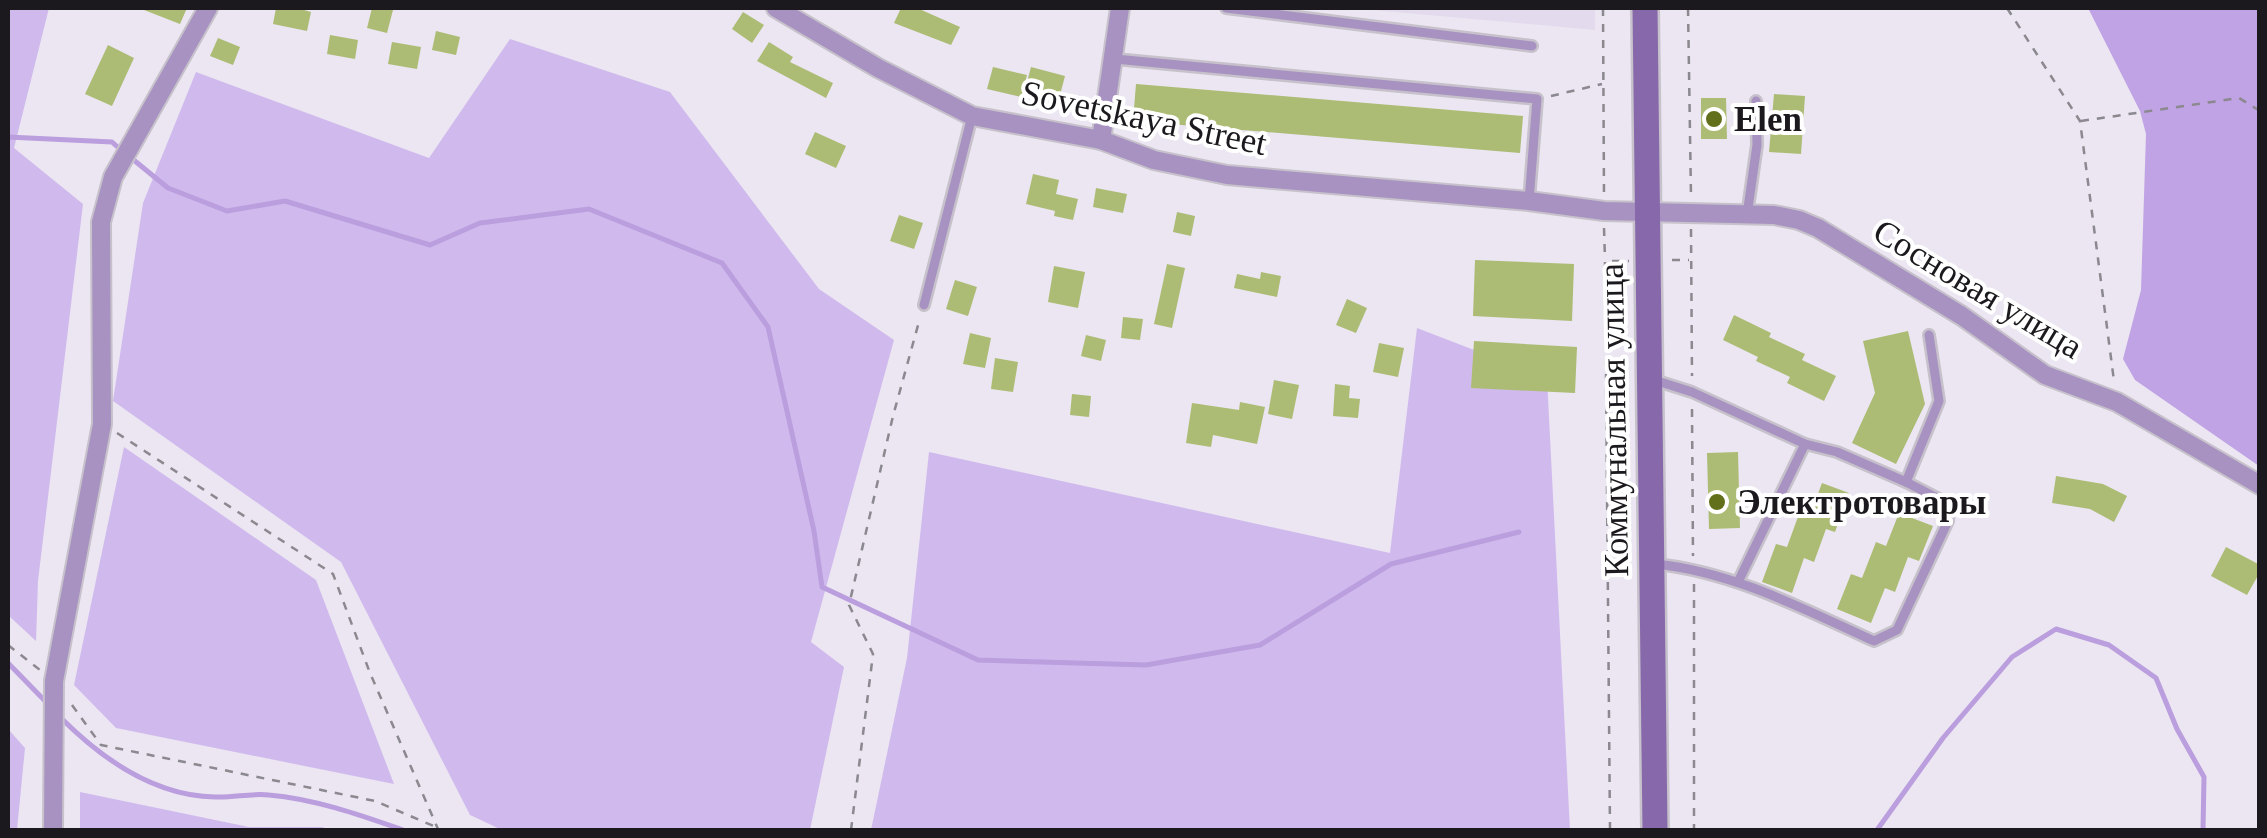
<svg xmlns="http://www.w3.org/2000/svg" width="2267" height="838" viewBox="0 0 2267 838" font-family="Georgia,serif">
  <rect width="100%" height="100%" fill="#ebe6f1"/>
  <polygon fill="#e3dbed" points="1350,8 1595,8 1595,30"/>
  <g fill="#d0baed">
    <polygon points="8,8 49,8 14,148 83,204 38,581 36,641 8,615"/>
    <polygon points="510,39 670,92 819,289 894,340 811,642 844,667 810,830 502,830 470,815 341,562 113,401 143,203 196,72 429,158"/>
    <polygon points="1417,328 1547,378 1570,830 871,830 907,658 929,452 1390,553"/>
    <polygon points="124,447 316,580 394,784 116,728 74,685"/>
    <polygon points="8,729 25,748 17,830 8,830"/>
    <polygon points="80,792 249,827 322,827 330,830 80,830"/>
  </g>
  <polygon fill="#c0a3e4" points="2088,8 2259,8 2259,466 2135,380 2123,359 2141,290 2146,134 2140,111"/>
  <g fill="none" stroke-linecap="round" stroke-linejoin="round">
    <g stroke="#ba9ede" stroke-width="5">
      <polyline points="8,137 112,142 121,150"/>
      <polyline points="130,157 168,188 227,211 285,201 430,245 480,223 589,209 722,263 768,327 814,531 822,587 978,660 1146,665 1260,645 1391,564 1519,532"/>
      <polyline points="8,663 50,706"/>
      <path d="M61 718C102 759 154 796 215 797 233 798 251 793 269 795 315 799 360 815 403 830"/>
      <polyline points="1877,830 1943,738 2012,657 2056,629 2109,645 2156,678 2177,729 2204,777 2203,830"/>
    </g>
  </g>
  <g fill="#acbc74">
    <polygon points="139,8 187,8 180,24"/>
    <polygon points="276,8 297,8 311,12 307,31 273,24"/>
    <polygon points="372,8 393,10 387,33 367,28"/>
    <polygon points="901,8 917,8 960,27 951,45 894,23"/>
    <polygon points="743,12 764,25 752,43 732,29"/>
    <polygon points="436,31 460,37 456,55 432,50"/>
    <polygon points="330,35 358,40 355,59 327,54"/>
    <polygon points="218,38 240,47 233,65 210,56"/>
    <polygon points="392,42 421,47 417,69 388,64"/>
    <polygon points="769,42 793,57 790,62 833,83 826,98 757,61"/>
    <polygon points="108,45 134,58 112,106 85,94"/>
    <polygon points="993,67 1027,75 1021,97 987,89"/>
    <polygon points="1031,67 1065,76 1060,95 1026,86"/>
    <polygon points="1136,84 1523,116 1520,153 1133,121"/>
    <polygon points="1774,94 1805,96 1801,154 1769,152"/>
    <polygon points="1701,98 1726,98 1727,139 1701,139"/>
    <polygon points="815,132 846,146 836,168 805,154"/>
    <polygon points="1033,174 1059,180 1056,194 1078,199 1073,220 1054,216 1055,211 1026,204"/>
    <polygon points="1096,188 1127,194 1123,213 1093,207"/>
    <polygon points="1177,212 1195,216 1191,236 1173,232"/>
    <polygon points="899,215 923,223 914,249 890,241"/>
    <polygon points="1475,260 1574,264 1572,321 1473,316"/>
    <polygon points="1167,264 1185,268 1172,328 1154,324"/>
    <polygon points="1054,266 1085,272 1078,308 1048,302"/>
    <polygon points="1261,272 1281,276 1277,297 1234,288 1237,274 1260,279"/>
    <polygon points="955,280 977,287 968,316 946,309"/>
    <polygon points="1347,299 1367,308 1356,333 1336,325"/>
    <polygon points="1734,315 1771,333 1769,337 1805,354 1802,360 1836,376 1824,401 1787,383 1790,377 1756,361 1758,357 1723,340"/>
    <polygon points="1123,317 1143,319 1140,340 1121,338"/>
    <polygon points="1908,331 1925,404 1896,464 1852,443 1875,393 1863,341"/>
    <polygon points="970,333 991,338 985,368 963,364"/>
    <polygon points="1086,335 1106,340 1101,361 1081,356"/>
    <polygon points="1474,341 1577,347 1575,393 1471,388"/>
    <polygon points="1379,343 1404,348 1398,377 1373,372"/>
    <polygon points="995,358 1018,362 1013,392 991,389"/>
    <polygon points="1274,380 1299,385 1292,419 1268,414"/>
    <polygon points="1335,384 1350,386 1349,398 1360,399 1358,418 1333,416"/>
    <polygon points="1072,394 1091,396 1089,417 1070,415"/>
    <polygon points="1240,402 1265,407 1257,444 1213,435 1211,447 1186,443 1192,403 1239,410"/>
    <polygon points="1738,452 1740,528 1709,529 1707,453"/>
    <polygon points="2056,476 2103,484 2127,496 2114,522 2090,509 2052,503"/>
    <polygon points="1822,483 1849,493 1835,532 1826,529 1814,562 1804,558 1792,593 1762,582 1776,544 1787,547 1799,514 1809,518"/>
    <polygon points="1899,513 1933,526 1919,561 1908,557 1895,592 1885,588 1871,623 1837,609 1851,574 1862,578 1876,542 1886,546"/>
    <polygon points="2226,547 2260,565 2260,572 2247,595 2211,576"/>
  </g>
  <g fill="none" stroke-linecap="round" stroke-linejoin="round">
    <defs>
      <g id="lane">
        <polyline points="1226,8 1532,46"/>
        <polyline points="1115,59 1537,99 1529,201"/>
        <polyline points="1747,215 1757,145 1756,101"/>
        <polyline points="924,305 972,116"/>
        <polyline points="1651,379 1692,392 1805,444 1837,452 1906,482 1939,401 1929,335"/>
        <path d="M1656 564C1733 572 1804 609 1874 641L1897 630 1948 521 1949 510 1939 499 1906 482"/>
        <polyline points="1738,582 1805,444"/>
      </g>
      <g id="street">
        <polyline points="776,8 878,68 972,116 1101,140 1154,160 1227,175 1529,201 1604,211 1774,215 1799,220 1818,228 1962,316 2045,375 2117,402 2260,485"/>
        <polyline points="1101,140 1120,8"/>
        <polyline points="53,830 54,681 102,424 101,222 113,177 208,8"/>
      </g>
      <polyline id="secondary" points="1645,8 1655,830"/>
    </defs>
    <use href="#lane" stroke="#c6c1cb" stroke-width="14"/>
    <use href="#street" stroke="#c6c1cb" stroke-width="22"/>
    <use href="#secondary" stroke="#c6c1cb" stroke-width="30"/>
    <g stroke="#8b888f" stroke-width="2.5" stroke-dasharray="8 8" stroke-linecap="butt">
      <polyline points="1603,8 1604,195"/>
      <polyline points="1688,8 1691,196"/>
      <polyline points="2007,8 2080,121 2114,381"/>
      <polyline points="1551,96 1602,84"/>
      <polyline points="2081,121 2239,98 2260,111"/>
      <polyline points="1604,228 1605,260"/>
      <polyline points="1691,229 1692,376"/>
      <polyline points="1672,260 1689,260"/>
      <polyline points="1692,409 1693,556"/>
      <polyline points="117,433 333,574 370,673 438,829"/>
      <polyline points="1694,584 1694,830"/>
      <polyline points="8,645 40,670"/>
      <polyline points="72,705 101,745 375,801 443,830"/>
      <polyline points="851,830 873,654 849,605 893,416 920,318"/>
      <polyline points="1610,830 1605,261 1629,261"/>
    </g>
    <use href="#lane" stroke="#a792c1" stroke-width="9"/>
    <use href="#street" stroke="#a792c1" stroke-width="18"/>
    <use href="#secondary" stroke="#8768ab" stroke-width="25"/>
  </g>
  <g fill="#62701b" stroke="#fff" stroke-width="4">
    <circle cx="1714" cy="119" r="10"/>
    <circle cx="1717" cy="502" r="10"/>
  </g>
  <g text-anchor="middle" dominant-baseline="central" stroke-width="8" stroke-linejoin="round" paint-order="stroke">
    <g font-size="35" fill="#1b191d" stroke="#fff">
      <text transform="translate(1144 118) rotate(12)">Sovetskaya Street</text>
      <text transform="translate(1978 289) rotate(31)">Сосновая улица</text>
      <text transform="translate(1614 420) rotate(-91)">Коммунальная улица</text>
    </g>
    <g font-size="35" font-weight="bold" fill="#1b191d" stroke="#fff" text-anchor="start">
      <text x="1734" y="119">Elen</text>
      <text x="1737" y="502">Электротовары</text>
    </g>
  </g>
  <rect width="2267" height="838" fill="none" stroke="#1b191d" stroke-width="20"/>
</svg>
